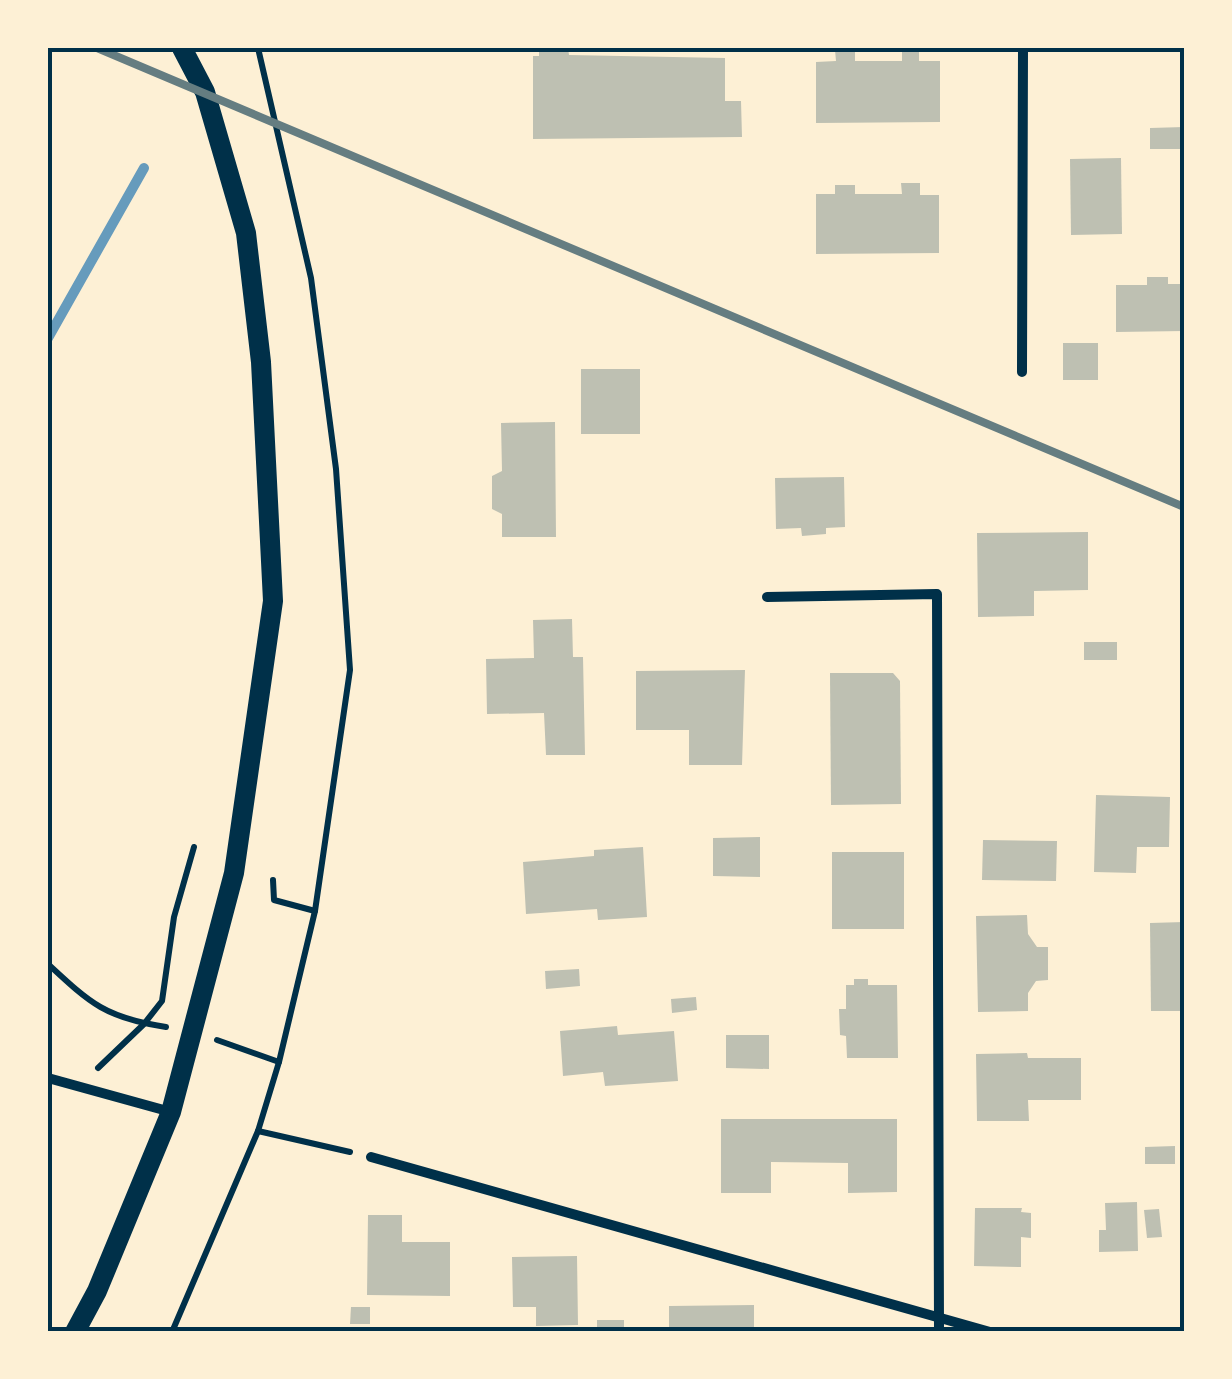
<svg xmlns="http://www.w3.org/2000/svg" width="1232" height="1379" viewBox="0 0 1232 1379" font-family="'Times New Roman',serif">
  <rect width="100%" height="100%" fill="#fdf0d5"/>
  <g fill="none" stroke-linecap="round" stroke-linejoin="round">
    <polyline stroke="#669bbc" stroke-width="10" points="48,338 144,168"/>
  </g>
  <g fill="#bec0b2">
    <polygon points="539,48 568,48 569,55 725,58 725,101 741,101 742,137 533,139 533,56 539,56"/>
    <polygon points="1059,48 1150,48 1150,51 1059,52"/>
    <polygon points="855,49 855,61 902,61 902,49 919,49 919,61 940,61 940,122 816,123 816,62 836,61 835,50"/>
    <polygon points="1184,127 1184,149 1150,149 1150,128"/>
    <polygon points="1121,158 1122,234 1071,235 1070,159"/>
    <polygon points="901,183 920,183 920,195 939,195 939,253 816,254 816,194 835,194 835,185 855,185 855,194 902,194"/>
    <polygon points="1147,277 1168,277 1168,284 1184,284 1184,331 1116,332 1116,285 1147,285"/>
    <rect x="1063" y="343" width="35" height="37"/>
    <rect x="581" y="369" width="59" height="65"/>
    <polygon points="555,422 556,537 502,537 502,514 492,509 492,476 502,471 501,423"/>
    <polygon points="844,477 845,527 826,528 826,534 802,536 801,528 776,529 775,478"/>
    <polygon points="1088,532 1088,590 1034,591 1034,616 978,617 977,533"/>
    <polygon points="572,619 573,657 583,657 585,755 546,755 544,713 487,714 486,659 534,658 533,620"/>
    <rect x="1084" y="642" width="33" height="18"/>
    <polygon points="745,670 742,765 689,765 689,730 636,730 636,671"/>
    <polygon points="830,673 893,673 900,681 901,804 831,805"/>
    <polygon points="1096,795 1170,797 1169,847 1137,847 1136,873 1094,872"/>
    <polygon points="760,837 760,877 713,876 713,838"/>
    <polygon points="983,840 1057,841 1056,881 982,880"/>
    <polygon points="643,847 647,917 598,920 597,909 526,914 523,862 594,856 594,850"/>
    <rect x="832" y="852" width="72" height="77"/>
    <polygon points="1027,915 1028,934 1037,947 1048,947 1048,980 1036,981 1028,993 1028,1011 978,1012 976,916"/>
    <polygon points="1184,922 1184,1011 1151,1011 1150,923"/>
    <polygon points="579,969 580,986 546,989 545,971"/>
    <polygon points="854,979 868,979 868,985 897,985 898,1058 847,1058 846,1036 840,1035 839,1009 846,1009 846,985 854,985"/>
    <polygon points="696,997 697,1010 672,1013 671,999"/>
    <polygon points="617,1026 618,1035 674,1031 678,1081 605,1086 603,1072 563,1076 560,1031"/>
    <polygon points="726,1035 769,1035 769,1069 726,1068"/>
    <polygon points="1027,1053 1028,1058 1081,1058 1081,1100 1028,1100 1029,1121 977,1121 976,1054"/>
    <polygon points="721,1119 897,1119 897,1192 848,1193 848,1163 771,1162 771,1193 721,1193"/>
    <polygon points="1175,1146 1175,1164 1145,1164 1145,1147"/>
    <polygon points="1137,1202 1138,1251 1099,1252 1099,1230 1106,1230 1105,1203"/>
    <polygon points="975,1208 1022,1208 1021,1212 1031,1213 1031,1238 1021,1237 1021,1267 974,1266"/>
    <polygon points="1159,1209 1162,1237 1147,1238 1144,1210"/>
    <polygon points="368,1215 402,1215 402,1242 450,1242 450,1296 367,1295"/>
    <polygon points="577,1256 578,1325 536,1326 536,1307 513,1307 512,1257"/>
    <polygon points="754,1305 754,1332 669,1332 669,1306"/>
    <polygon points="351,1307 370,1307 370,1324 350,1324"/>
    <rect x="597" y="1320" width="27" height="12"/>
  </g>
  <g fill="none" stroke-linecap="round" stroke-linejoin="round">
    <g stroke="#003049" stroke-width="6">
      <polyline points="273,880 274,900 315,911"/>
      <path d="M48 964C91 1004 106 1018 166 1027"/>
      <polyline points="217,1040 279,1062"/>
      <polyline points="98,1068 144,1024 162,1001 174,917 194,847"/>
      <polyline points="258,1131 350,1152"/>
      <polyline points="172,1332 258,1131 279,1062 315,911 350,670 336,469 311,278 258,48"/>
    </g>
    <g stroke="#003049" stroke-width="10">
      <polyline points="1022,372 1023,48"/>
      <polyline points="767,597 937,594 939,1332"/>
      <polyline points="48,1078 171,1112"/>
      <polyline points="371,1157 990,1332"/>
    </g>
    <polyline stroke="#003049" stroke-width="20" points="75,1332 97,1291 171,1112 234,873 273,601 261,362 246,233 205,92 182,48"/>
    <polyline stroke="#657d81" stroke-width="8" points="97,48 1184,507"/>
  </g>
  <rect width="1232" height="1379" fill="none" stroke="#fdf0d5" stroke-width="100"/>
  <rect x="50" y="50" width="1132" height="1279" fill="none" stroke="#003049" stroke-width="4"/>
</svg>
